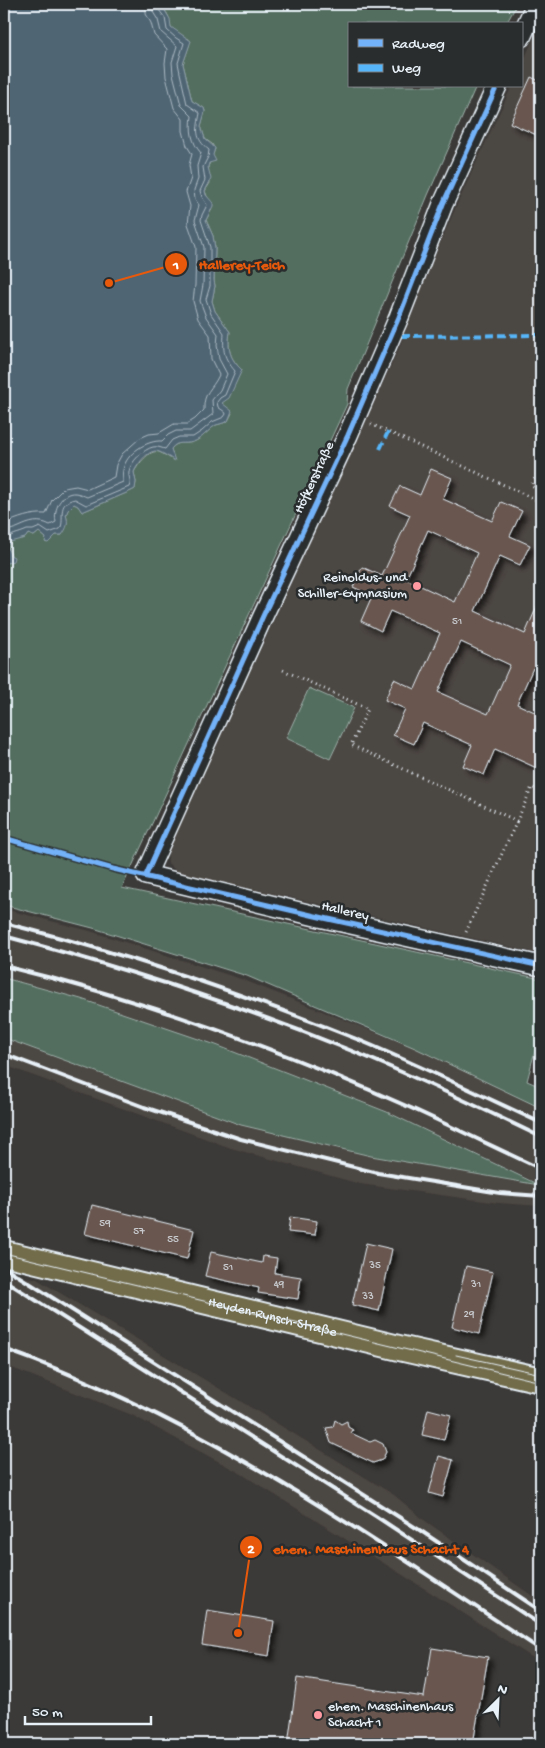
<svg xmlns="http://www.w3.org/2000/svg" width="545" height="1748" viewBox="0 0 545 1748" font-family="'Gochi Hand',sans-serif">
  <defs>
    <filter id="shadow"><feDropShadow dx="4.5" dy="4.5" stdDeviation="2.5" flood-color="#0009"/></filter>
  </defs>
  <rect width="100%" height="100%" fill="#3c3a38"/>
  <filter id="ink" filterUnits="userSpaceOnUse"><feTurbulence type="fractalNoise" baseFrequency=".02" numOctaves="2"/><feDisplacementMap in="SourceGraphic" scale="10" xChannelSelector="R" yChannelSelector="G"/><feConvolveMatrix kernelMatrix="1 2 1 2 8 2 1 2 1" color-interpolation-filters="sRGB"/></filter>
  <g filter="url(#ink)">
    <g fill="#4c4643">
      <polygon points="541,23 541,954 177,872 168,863 168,850 399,348 427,274 458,202 495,122 512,86 521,86 521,66"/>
      <polygon points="4,909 90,931 241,979 415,1048 541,1108 541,1185 387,1112 216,1045 81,999 4,978"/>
      <polygon points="4,1038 241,1125 371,1156 539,1185 541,1186 541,1206 499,1203 360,1184 231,1148 4,1065"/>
      <polygon points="4,1277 35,1278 245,1404 394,1495 424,1520 541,1602 541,1663 449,1604 240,1473 132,1415 12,1368 4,1410"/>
    </g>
    <g fill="#536e5e" stroke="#9eb0ab">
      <path d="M165 4H517L506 24H349V86H476L428 195 348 389 347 404 122 888 541 979V1028L527 1081 541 1087V1108L415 1048 247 976 93 928 4 905V708L8 705 4 702V562L7 563 11 555 7 544 15 540 25 538 28 534 34 536 39 532 46 538V543L56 535H62L67 519 66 515 68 510 74 504 78 506 82 512 131 491 135 489 136 482 134 472C138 465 149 449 159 452 164 454 169 458 174 460L171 449C178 440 184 445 193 442 202 439 208 430 216 425 220 424 224 423 228 421L232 413 222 403 242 370C230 359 227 349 230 332L215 311 212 301 215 286 214 280 215 248 213 236 206 220 212 209 205 191 210 183 208 167 215 149 212 144 205 139 201 126 205 111 204 108 192 101 183 64 189 46V39C182 36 172 32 170 24 169 17 168 14 164 9Z"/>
      <polygon points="309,688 354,708 330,759 286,738"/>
      <polygon points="4,978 81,999 216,1045 387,1112 539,1185 371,1156 241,1125 4,1038"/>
    </g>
    <path fill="#4f6573" stroke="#8c9da8" d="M4 4H165L164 9 170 19 171 27 191 41 183 64 192 101 204 108 205 112 201 126 205 139 215 148 213 155 216 161 209 163 208 167 211 179 205 191 206 195 213 203V206L206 220 213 236 215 248 214 280 215 286 212 301 215 311 230 332C227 349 230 359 242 370L229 398 222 403 232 411 228 421C224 423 220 424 216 425 208 430 202 439 193 442 184 445 177 440 171 449L175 461C170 458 161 451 155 451 146 452 137 465 134 472L136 482 135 489 131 491 82 512 78 506 74 504 68 510 66 515C69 523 67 528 62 535H56L48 543 45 542 46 538 39 532 34 536 28 534 25 538 10 542 7 546 10 555 14 557 13 561 7 563 4 562Z"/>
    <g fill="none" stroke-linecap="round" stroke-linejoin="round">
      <g stroke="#abb9c3" stroke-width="1">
        <path d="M4 524C18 518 31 513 46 514L52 500 64 488 76 486 88 489 114 477 116 465 122 454 140 438 149 434 159 433 174 424H187L195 419 204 410C203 392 212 390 219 375L211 359 210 335 198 319 193 301 195 285 196 247 188 224 190 206 186 192 191 178 189 165 192 154 187 146 183 131V119L174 108 166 77 165 63 167 49 154 35 151 23 146 14V4"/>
        <path d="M4 532C9 530 15 529 19 527 30 522 39 519 50 525L56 522C53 510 61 492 75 493 79 493 84 496 87 497L123 482C123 478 122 474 123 470 126 453 147 440 162 441L168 435 176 431H190L213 414 212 400 220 390 227 374 219 359 217 345 218 334 206 317 200 301 203 285 204 247 195 220 199 205 195 199 194 190 198 179 197 166 201 153C191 142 190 130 192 116L181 105 173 74 172 62 177 46 161 32 158 20 153 12 154 4"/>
        <path d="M4 541C10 534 19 534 27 530H33L40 527 49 533 60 529C66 519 55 503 75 499L86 505 129 487C132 481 128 477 129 472 130 462 144 449 153 447 157 446 161 448 165 449L172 440 179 437H193L202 431 212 422 224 417 226 414 225 412 218 407 217 402 220 398 225 395 235 371C223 357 223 351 224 333L211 314 206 299 210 286V247L201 220 202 215 207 205 202 197 200 191 205 180 203 167 208 157 209 150C194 138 197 130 200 113L187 104 180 73 178 63 184 43 176 38 167 30 165 18 159 10 160 4"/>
      </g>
    </g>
    <g fill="#675750" stroke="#e8f1f8" fill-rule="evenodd" filter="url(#shadow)">
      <polygon points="531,77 541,82 541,137 510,123"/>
      <path d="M431 469 452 478 443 499 492 521 501 502 522 511 510 536 530 545 520 565 500 556 475 611 525 634 541 597V672L533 668 517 704 541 715V770L495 749 484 775 463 766 472 745 423 723 414 744 393 735 405 709 385 700 394 679 415 689 440 633 390 611 381 631 361 621 372 596 353 587 362 567 382 576 410 515 390 506 400 486 420 495ZM428 530 477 553 455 602 406 579ZM461 642 510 665 488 714 438 692Z"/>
      <polygon points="92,1205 194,1230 187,1259 85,1234"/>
      <polygon points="290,1217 317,1221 315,1235 288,1232"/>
      <polygon points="366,1243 392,1249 379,1311 352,1305"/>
      <polygon points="211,1252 262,1263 263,1256 277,1258 275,1273 301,1277 298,1299 258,1293 259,1288 205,1276"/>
      <polygon points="466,1266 493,1272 479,1334 452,1327"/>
      <polygon points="428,1409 451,1415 444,1440 422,1435"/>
      <polygon points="335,1420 341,1424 347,1421 348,1427 353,1430 351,1433 370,1442 375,1440 383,1444 386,1452 382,1460 373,1463 331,1443 326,1428 333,1427"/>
      <polygon points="439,1456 453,1460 443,1497 429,1493"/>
      <polygon points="207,1610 274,1621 269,1656 202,1645"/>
      <polygon points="432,1648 488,1657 473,1744 288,1744 297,1678 424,1697"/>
    </g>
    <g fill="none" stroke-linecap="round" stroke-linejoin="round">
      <defs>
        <g id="minor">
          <polyline points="521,37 536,4"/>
          <polyline points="497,86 443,204 399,317 348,435 263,616 146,875 324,918 541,966"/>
        </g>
        <g id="major">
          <path id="s1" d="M4 1253 399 1348 541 1380"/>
        </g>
      </defs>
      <use href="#minor" stroke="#e8f1f8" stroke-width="22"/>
      <use href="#major" stroke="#e8f1f8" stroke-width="28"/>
      <g stroke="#e8f1f8" stroke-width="3" stroke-dasharray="1 4" stroke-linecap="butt">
        <polyline points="371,424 541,502"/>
        <polyline points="541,465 531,486 541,491"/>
        <polyline points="541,553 541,556"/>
        <polyline points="283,670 368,709 351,745 517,821 532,787 541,792"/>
        <polyline points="466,932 517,821"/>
      </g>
      <use href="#minor" stroke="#2a2d2e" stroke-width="19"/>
      <use href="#major" stroke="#726c4b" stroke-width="24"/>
      <g stroke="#e8f1f8" stroke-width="1">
        <polyline points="4,1253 541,1382"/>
        <polyline points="456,1355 541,1374"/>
      </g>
      <g stroke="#e8f1f8" stroke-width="4">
        <path d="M4 923C124 953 244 994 359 1040 421 1066 481 1095 541 1123"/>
        <path d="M4 936C122 967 239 1005 352 1051 416 1077 479 1107 541 1137"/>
        <path d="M4 966C141 999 282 1050 411 1108 455 1128 498 1149 541 1169"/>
        <polyline points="4,1054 144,1107 241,1139 378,1173 500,1193 541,1196"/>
        <polyline points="4,1267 421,1531 541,1611"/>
        <polyline points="4,1280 377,1517 541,1625"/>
        <path d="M4 1349C200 1418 370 1537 541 1650"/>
      </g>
      <g stroke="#56b5f8" stroke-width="4" stroke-dasharray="8 4" stroke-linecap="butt">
        <polyline points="402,336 541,335"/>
        <polyline points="380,449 388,432"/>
      </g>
      <defs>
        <g id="cycleway">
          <polyline points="4,838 113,869 324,918 541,966"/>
          <polyline points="146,875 263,616 348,435 399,317 443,204 497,86"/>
        </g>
      </defs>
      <use href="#cycleway" stroke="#2a2d2e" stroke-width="8"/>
      <use href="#cycleway" stroke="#73b2f8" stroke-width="5"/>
    </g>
  </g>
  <g fill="#ff9aa2" stroke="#2a2d2e" stroke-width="2">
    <circle cx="417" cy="586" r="5"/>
    <circle cx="318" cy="1715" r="5"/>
  </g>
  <g text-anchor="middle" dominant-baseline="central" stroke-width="5" stroke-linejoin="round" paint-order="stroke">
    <g font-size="11" fill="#c8cace">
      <text x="457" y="622">51</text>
      <text x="105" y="1224">59</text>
      <text x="139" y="1232">57</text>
      <text x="173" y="1240">55</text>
      <text x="375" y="1266">35</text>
      <text x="228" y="1268">51</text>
      <text x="279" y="1285">49</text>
      <text x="476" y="1285">31</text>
      <text x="368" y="1297">33</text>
      <text x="469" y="1315">29</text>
    </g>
    <g font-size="14" fill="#e8f1f8" stroke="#2a2d2e">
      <text transform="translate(315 478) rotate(-65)">Höfkerstraße</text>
      <text transform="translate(345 912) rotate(13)">Hallerey</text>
      <text stroke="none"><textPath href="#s1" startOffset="276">Heyden-Rynsch-Straße</textPath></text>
    </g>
    <g font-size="14" fill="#e8f1f8" stroke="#2a2d2e" text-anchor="end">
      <text x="407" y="578">Reinoldus- und<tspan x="407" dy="16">Schiller-Gymnasium</tspan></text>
      <text x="328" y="1707" text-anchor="start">ehem. Maschinenhaus<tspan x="328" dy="16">Schacht 1</tspan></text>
    </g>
  </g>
  <path fill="none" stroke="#e8590c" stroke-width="2" d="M109 283L176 264M238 1633L251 1547"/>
  <g fill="#e8590c" stroke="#2a2d2e" stroke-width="2">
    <circle cx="109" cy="283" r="5"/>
    <circle cx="238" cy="1633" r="5"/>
    <circle cx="176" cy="264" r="12"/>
    <circle cx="251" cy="1547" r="12"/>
  </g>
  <g font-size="15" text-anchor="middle" font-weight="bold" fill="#fff">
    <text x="176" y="269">1</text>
    <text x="251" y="1553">2</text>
  </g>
  <g font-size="15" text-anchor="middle" font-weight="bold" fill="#e8590c" stroke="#2a2d2e" stroke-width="5" stroke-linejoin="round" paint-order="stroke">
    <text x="242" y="269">Hallerey-Teich</text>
    <text x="371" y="1553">ehem. Maschinenhaus Schacht 4</text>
  </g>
  <rect width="545" height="1748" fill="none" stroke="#2a2d2e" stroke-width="20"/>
  <rect x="10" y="10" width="525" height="1728" fill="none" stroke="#e8f1f8" stroke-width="2" filter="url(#ink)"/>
  <rect x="348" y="22" width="175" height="65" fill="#2a2d2e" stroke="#767b7f"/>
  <rect x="358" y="39" width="25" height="8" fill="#73b2f8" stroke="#767b7f"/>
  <text x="392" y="48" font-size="15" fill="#e8f1f8">Radweg</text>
  <rect x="358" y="64" width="25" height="8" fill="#56b5f8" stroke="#767b7f"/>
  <text x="392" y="72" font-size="15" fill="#e8f1f8">Weg</text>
  <g transform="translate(498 1700) rotate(24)" stroke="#2a2d2e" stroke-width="4" paint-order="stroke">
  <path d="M0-4L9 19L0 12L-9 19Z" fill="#e8f1f8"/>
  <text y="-8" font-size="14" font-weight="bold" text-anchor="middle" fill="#e8f1f8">N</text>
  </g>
  <path d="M25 1716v8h126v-8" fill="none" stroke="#e8f1f8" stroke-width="2.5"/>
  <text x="32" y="1716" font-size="15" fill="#e8f1f8" stroke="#2a2d2e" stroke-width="4" paint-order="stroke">50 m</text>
</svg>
